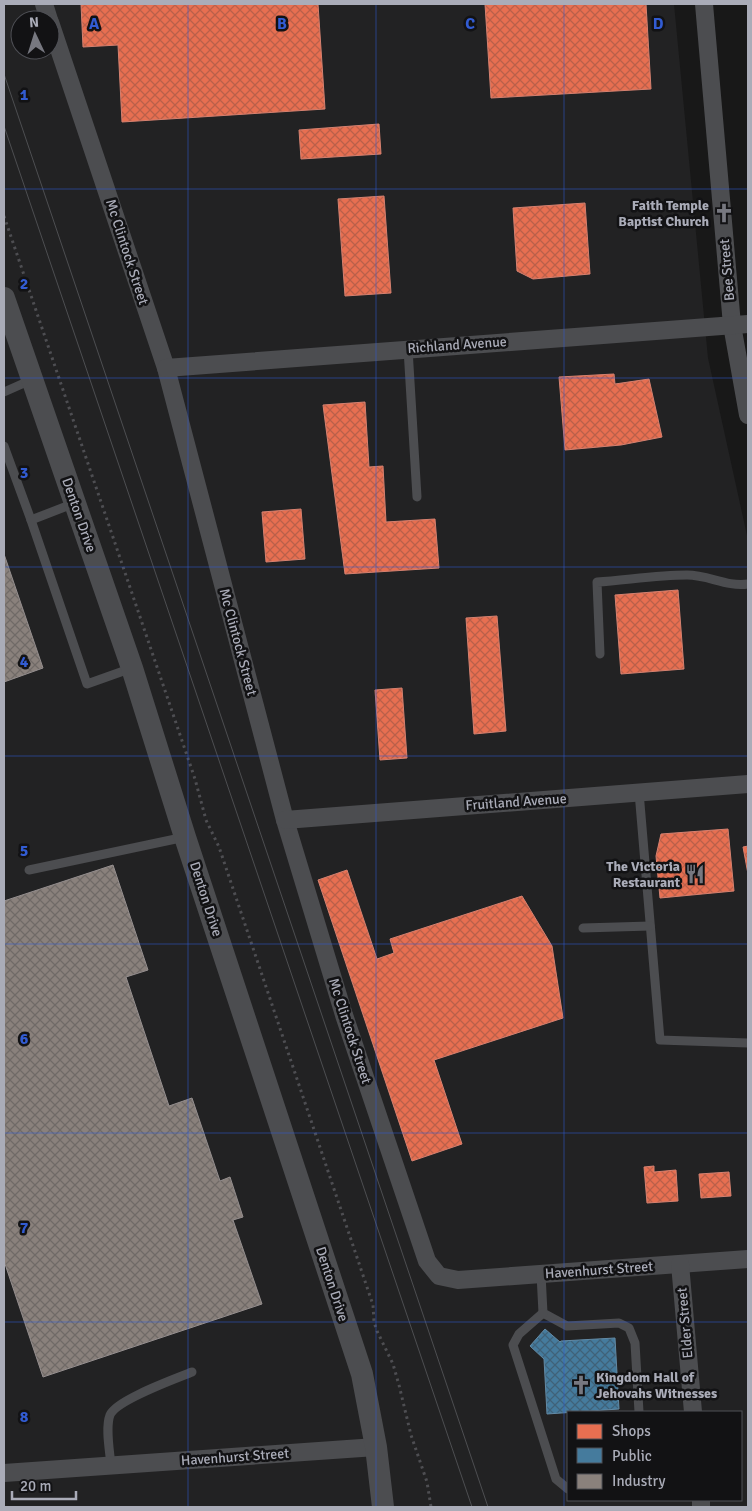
<svg xmlns="http://www.w3.org/2000/svg" width="752" height="1511" viewBox="0 0 752 1511" font-family="Signika,sans-serif">
  <defs>
    <pattern id="shops-cross-hatch" width="8" height="8" patternUnits="userSpaceOnUse" patternTransform="scale(1.25)"><rect width="8" height="8" fill="#e76f51"/><path d="M0 0l8 8M0 8l8-8" fill="none" stroke="#ba604a"/></pattern>
    <pattern id="public-cross-hatch" width="8" height="8" patternUnits="userSpaceOnUse" patternTransform="scale(1.25)"><rect width="8" height="8" fill="#457b9d"/><path d="M0 0l8 8M0 8l8-8" fill="none" stroke="#3f6279"/></pattern>
    <pattern id="industry-cross-hatch" width="8" height="8" patternUnits="userSpaceOnUse" patternTransform="scale(1.25)"><rect width="8" height="8" fill="#8a817c"/><path d="M0 0l8 8M0 8l8-8" fill="none" stroke="#706a67"/></pattern>
  </defs>
  <rect width="100%" height="100%" fill="#181818"/>
  <path fill="#222223" fill-rule="evenodd" d="M4 4H674L708 358 748 540V1507H4ZM20 20H50V50H20ZM568 1412H741V1500H568Z"/>
  <g fill="url(#shops-cross-hatch)" stroke="#d58170">
    <polygon points="81,4 318,4 325,109 122,122 118,45 83,47"/>
    <polygon points="485,4 646,4 651,89 491,98"/>
    <polygon points="379,124 381,154 301,159 299,130"/>
    <polygon points="384,196 391,293 345,296 338,199"/>
    <polygon points="585,203 590,274 533,279 517,271 513,208"/>
    <polygon points="614,374 615,384 649,379 662,437 621,445 565,450 559,377"/>
    <polygon points="365,402 369,467 383,466 386,522 435,519 439,568 345,574 323,405"/>
    <polygon points="301,509 305,559 266,562 262,512"/>
    <polygon points="678,590 684,669 621,674 615,595"/>
    <polygon points="497,616 506,731 474,734 466,618"/>
    <polygon points="402,688 407,758 380,760 375,690"/>
    <polygon points="728,829 734,891 660,898 656,856 661,834"/>
    <polygon points="748,846 748,874 743,847"/>
    <polygon points="347,870 377,959 394,953 390,939 522,896 552,946 563,1018 434,1060 462,1144 412,1161 318,880"/>
    <polygon points="654,1166 654,1172 676,1170 678,1201 647,1203 644,1167"/>
    <polygon points="729,1172 731,1196 701,1198 699,1174"/>
  </g>
  <polygon fill="url(#public-cross-hatch)" stroke="#638aa5" points="545,1329 560,1342 561,1341 615,1338 619,1409 547,1414 544,1359 530,1346"/>
  <g fill="url(#industry-cross-hatch)" stroke="#948e8e">
    <polygon points="4,554 43,668 4,682"/>
    <polygon points="113,865 148,970 126,977 169,1106 192,1098 220,1181 230,1177 243,1217 233,1220 262,1304 43,1377 4,1261 4,901"/>
  </g>
  <g fill="none" stroke-linecap="round" stroke-linejoin="round">
    <polyline stroke="#4e4e52" stroke-width="3" stroke-dasharray="2.5 4" stroke-linecap="butt" points="4,216 195,779 206,820 219,847 373,1305 374,1322 377,1331 393,1364 399,1385 411,1435 427,1482 431,1507"/>
    <g stroke="#4c4d50" stroke-width="9">
      <polyline points="408,349 417,497"/>
      <polyline points="4,392 31,380"/>
      <polyline points="4,446 31,520"/>
      <polyline points="75,503 31,520 87,684 132,668"/>
      <path d="M600 654 597 582C627 580 657 575 687 575 709 575 726 587 748 584"/>
      <polyline points="639,792 660,1040 748,1043"/>
      <polyline points="29,870 185,837"/>
      <polyline points="583,928 650,926"/>
      <polyline points="541,1274 543,1313 567,1326 619,1323 629,1328 635,1343 639,1412"/>
      <polyline points="543,1313 519,1334 513,1345 556,1479 568,1489"/>
      <path d="M111 1466C110 1452 105 1428 110 1415 116 1400 175 1379 192 1372"/>
    </g>
    <g stroke="#4c4d50" stroke-width="18">
      <polyline points="44,4 49,20"/>
      <polyline points="704,4 732,325 748,415"/>
      <polyline points="50,22 166,368 285,820 344,1015 427,1261 439,1276 458,1280 748,1259"/>
      <polyline points="166,368 748,324"/>
      <polyline points="285,820 748,784"/>
      <polyline points="680,1264 693,1412"/>
      <polyline points="4,1473 376,1447"/>
      <polyline points="701,1500 701,1507"/>
    </g>
    <polyline stroke="#4c4d50" stroke-width="22" points="4,298 132,668 185,837 362,1374 376,1447 383,1507"/>
    <g stroke="#4d4e51" stroke-width="1">
      <polyline points="4,74 488,1507"/>
      <polyline points="4,126 472,1507"/>
    </g>
  </g>
  <path fill="none" stroke="#325cd3" stroke-width="1" stroke-opacity="0.55" d="M188 4V1507M376 4V1507M564 4V1507M4 189H748M4 378H748M4 567H748M4 756H748M4 944H748M4 1133H748M4 1322H748"/>
  <defs>
    <symbol id="church-bare" viewBox="-9 -9 18 18"><path d="M-1.2-6h2.4v3.5h3.3v2.4h-3.3V6h-2.4V-.1h-3.3v-2.4h3.3Z" fill="#777880" stroke="#121214" stroke-width="2.5" paint-order="stroke"/></symbol>
    <symbol id="restaurant-bare" viewBox="-9 -9 18 18"><path d="M-5-6h1v4h1v-4h1v4h1v-4h1v5L-1.5 .5V6h-2V.5L-5-1ZM5-6V6H3V1.5H1.5Q1.5-4 5-6Z" fill="#777880" stroke="#121214" stroke-width="2.5" paint-order="stroke"/></symbol>
  </defs>
  <g fill-rule="evenodd">
    <use href="#church-bare" x="710" y="199" width="28" height="28"/>
    <use href="#restaurant-bare" x="681" y="860" width="28" height="28"/>
    <use href="#church-bare" x="567" y="1371" width="28" height="28"/>
  </g>
  <g text-anchor="middle" dominant-baseline="central" stroke-width="5" stroke-linejoin="round" paint-order="stroke">
    <g font-size="14" font-weight="bold" fill="#aaacb8" stroke="#121214" text-anchor="end">
      <text x="709" y="205">Faith Temple<tspan x="709" dy="16">Baptist Church</tspan></text>
      <text x="680" y="866">The Victoria<tspan x="680" dy="16">Restaurant</tspan></text>
      <text x="596" y="1377" text-anchor="start">Kingdom Hall of<tspan x="596" dy="16">Jehovahs Witnesses</tspan></text>
    </g>
    <g font-size="14" fill="#aaacb8" stroke="#121214">
      <text transform="translate(127 252) rotate(72)">Mc Clintock Street</text>
      <text transform="translate(727 270) rotate(-95)">Bee Street</text>
      <text transform="translate(457 345) rotate(-4)">Richland Avenue</text>
      <text transform="translate(79 515) rotate(71)">Denton Drive</text>
      <text transform="translate(238 642) rotate(75)">Mc Clintock Street</text>
      <text transform="translate(516 802) rotate(-4)">Fruitland Avenue</text>
      <text transform="translate(206 899) rotate(72)">Denton Drive</text>
      <text transform="translate(350 1031) rotate(72)">Mc Clintock Street</text>
      <text transform="translate(599 1270) rotate(-4)">Havenhurst Street</text>
      <text transform="translate(332 1284) rotate(72)">Denton Drive</text>
      <text transform="translate(685 1323) rotate(-95)">Elder Street</text>
      <text transform="translate(235 1457) rotate(-4)">Havenhurst Street</text>
    </g>
  </g>
  <g font-size="16" text-anchor="middle" font-weight="bold" fill="#325cd3" stroke="#121214" stroke-width="5" stroke-linejoin="round" paint-order="stroke">
    <text x="94" y="29">A</text>
    <text x="282" y="29">B</text>
    <text x="470" y="29">C</text>
    <text x="658" y="29">D</text>
    <text x="24" y="100">1</text>
    <text x="24" y="289">2</text>
    <text x="24" y="478">3</text>
    <text x="24" y="667">4</text>
    <text x="24" y="856">5</text>
    <text x="24" y="1044">6</text>
    <text x="24" y="1233">7</text>
    <text x="24" y="1422">8</text>
  </g>
  <rect width="752" height="1511" fill="none" stroke="#aaacb8" stroke-width="10"/>
  <rect x="567" y="1411" width="175" height="90" fill="#121214" stroke="#4f5056"/>
  <rect x="577" y="1424" width="25" height="15" fill="#e76f51" stroke="#4f5056"/>
  <text x="612" y="1436" font-size="15" fill="#aaacb8">Shops</text>
  <rect x="577" y="1448" width="25" height="15" fill="#457b9d" stroke="#4f5056"/>
  <text x="612" y="1461" font-size="15" fill="#aaacb8">Public</text>
  <rect x="577" y="1474" width="25" height="15" fill="#8a817c" stroke="#4f5056"/>
  <text x="612" y="1486" font-size="15" fill="#aaacb8">Industry</text>
  <g transform="translate(35 35) rotate(356)"><circle r="24" fill="#121214" stroke="#4f5056"/>
  <path d="M0-4L9 19L0 12L-9 19Z" fill="#777880"/>
  <text y="-8" font-size="14" font-weight="bold" text-anchor="middle" fill="#aaacb8">N</text>
  </g>
  <path d="M12 1491v8h64v-8" fill="none" stroke="#aaacb8" stroke-width="2.5"/>
  <text x="20" y="1491" font-size="15" fill="#aaacb8" stroke="#121214" stroke-width="4" paint-order="stroke">20 m</text>
</svg>
